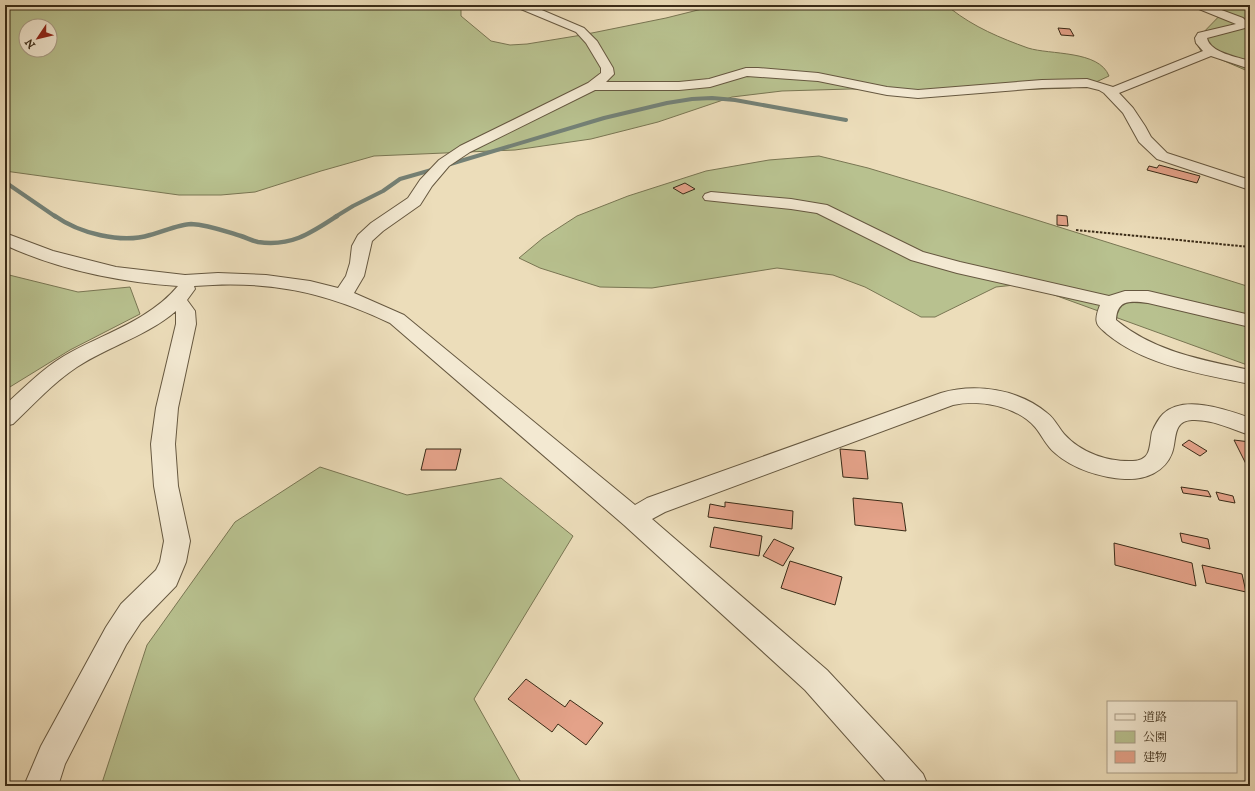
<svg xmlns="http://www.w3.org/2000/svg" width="1255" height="791" viewBox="0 0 1255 791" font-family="'IM FELL DW Pica','Noto Serif JP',serif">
  <rect width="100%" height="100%" fill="#ecddba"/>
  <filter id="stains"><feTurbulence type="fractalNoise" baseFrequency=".005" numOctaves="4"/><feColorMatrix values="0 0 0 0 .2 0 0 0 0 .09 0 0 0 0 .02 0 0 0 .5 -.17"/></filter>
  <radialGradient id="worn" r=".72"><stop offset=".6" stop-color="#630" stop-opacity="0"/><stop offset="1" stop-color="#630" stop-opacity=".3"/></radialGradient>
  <g fill="#b8c18f" stroke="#797653" fill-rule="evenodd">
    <path d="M5 5H461V16L491 41 510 45 527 44 582 35 666 18 718 5H955L951 9C974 27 1000 38 1028 48 1050 55 1099 50 1109 76L1096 82 1070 88 981 91 850 89 782 91 732 97 658 122 591 139 515 150 374 156 321 171 255 192 221 195H179L5 171ZM26 26H50V50H26Z"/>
    <polygon points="991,5 1088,5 1077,8"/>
    <polygon points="1230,5 1250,5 1250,72 1201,51 1195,41"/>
    <polygon points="819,156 868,168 941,190 1250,287 1250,366 1024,284 996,287 935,317 921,317 865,287 833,275 777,268 652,288 600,287 540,268 519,258 543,238 577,216 628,196 706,171 769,160"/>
    <polygon points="5,274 78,292 130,287 140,314 70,350 5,390"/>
    <polygon points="320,467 407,495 501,478 573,536 474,699 523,786 101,786 147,645 235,522"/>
  </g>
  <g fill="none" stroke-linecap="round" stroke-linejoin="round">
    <g stroke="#748176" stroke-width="4">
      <polyline points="447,165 604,118 667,103 692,99 712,98 735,100 846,120"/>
      <polyline points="5,182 56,217"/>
      <polyline points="335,217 353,206 383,191 400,179 435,169"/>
    </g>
    <path stroke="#748176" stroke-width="4.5" d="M55 216C79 233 121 244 150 235 162 232 180 224 191 224 209 225 224 231 241 236 247 238 253 241 258 242 291 247 311 233 337 216"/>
  </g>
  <g fill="#e4a289" stroke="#3a2b17">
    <polygon points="1058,28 1070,29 1074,36 1061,35"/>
    <polygon points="1159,165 1200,176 1197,183 1147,170 1149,166 1157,168"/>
    <polygon points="685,183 695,189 683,194 673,188"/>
    <polygon points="1057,215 1067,216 1068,226 1057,225"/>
    <polygon points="1189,440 1207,451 1200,456 1182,445"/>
    <polygon points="1234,440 1250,442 1250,472"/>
    <polygon points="426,449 461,449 456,470 421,470"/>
    <polygon points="840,449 865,451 868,479 843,477"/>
    <polygon points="1181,487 1208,491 1211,497 1183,493"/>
    <polygon points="1216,492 1233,496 1235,503 1219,500"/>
    <polygon points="853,498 902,503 906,531 855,525"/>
    <polygon points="725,502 793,511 792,529 708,517 710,504 725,507"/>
    <polygon points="714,527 762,536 759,556 710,547"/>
    <polygon points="1180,533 1208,539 1210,549 1182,542"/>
    <polygon points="774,539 794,548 783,566 763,556"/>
    <polygon points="1114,543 1192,563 1196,586 1115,565"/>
    <polygon points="790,561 842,577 835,605 781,588"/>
    <polygon points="1202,565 1242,574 1246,592 1206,583"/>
    <polygon points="526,679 565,707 570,700 603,723 586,745 558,724 552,732 508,699"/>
  </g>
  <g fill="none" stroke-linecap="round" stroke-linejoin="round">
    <defs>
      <g id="minor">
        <path d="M515 5H530L584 28 597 41 613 68 614 74 606 82H679L709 79 746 68H758L818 73 887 87 918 90 1042 80 1087 79 1113 87 1203 51 1196 43 1195 38 1198 33 1236 24 1194 7 1193 5H1208L1243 18 1248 23 1245 28 1207 38C1210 53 1238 57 1250 61V69L1211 56 1119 93 1133 108 1145 126 1151 137 1167 153 1250 180V190L1157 159 1139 142 1123 113 1104 93 1099 90 1087 87 1042 88 918 98 887 95 818 81 747 76 710 87 679 90H595L470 152 449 166 432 186 420 205 383 231 372 241 364 276 354 293 404 315 635 505 647 498 941 393C975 383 1019 389 1047 413 1055 419 1058 427 1064 434 1081 453 1108 462 1133 461 1152 460 1149 446 1152 432 1154 427 1159 418 1163 414 1184 394 1227 410 1250 418V435C1231 429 1212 419 1192 420 1172 421 1177 440 1172 453 1165 472 1145 480 1125 479 1102 478 1073 469 1055 453 1046 446 1042 435 1035 427 1016 406 980 399 953 405L665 512 652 519 827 670 898 746 923 774 928 786H890L805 690 624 525 390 323C323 291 268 280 194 286L195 289 187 300 195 311 196 324 178 408 175 444 178 486 190 541 186 562 176 586 141 622 126 645 65 764 58 786H24L41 746 106 627 121 604 156 570 160 562 164 541 154 486 151 444 156 408 176 324V311C147 336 109 346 77 367 53 383 34 404 13 424L5 426V405C24 388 42 369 64 356 102 334 149 321 178 286 119 282 59 270 5 245V233L53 251 116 267 185 275 218 273 266 275 310 281 338 288 346 276 350 263 352 246 358 235 371 223 408 198 420 180 439 160 460 146 588 83 601 73V68L586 43 576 32 516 7Z"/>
        <path d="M711 192 791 199 827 205 923 252 960 262 1109 296 1125 291H1148L1250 315V327L1148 303C1131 301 1117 299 1116 320 1155 352 1202 360 1250 370V384C1202 374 1146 366 1107 334 1104 331 1098 327 1097 323 1095 318 1098 310 1100 305L957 273 911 260 817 213 791 209 705 200 703 197 705 194Z"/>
      </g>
    </defs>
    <use href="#minor" stroke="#665840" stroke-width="2"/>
    <polyline stroke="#3a2b17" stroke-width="2" stroke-dasharray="2.5 1.5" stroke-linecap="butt" points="1076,230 1250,247"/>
    <use href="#minor" fill="#f3e9d2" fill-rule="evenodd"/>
  </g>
  <rect width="1255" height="791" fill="none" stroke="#ecddba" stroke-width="20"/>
  <rect x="6" y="6" width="1243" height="779" fill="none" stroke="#3a2b17" stroke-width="2"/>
  <rect x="10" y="10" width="1235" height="771" fill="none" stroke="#3a2b17"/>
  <rect x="1107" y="701" width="130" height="72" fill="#f3e9d2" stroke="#a99d87"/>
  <rect x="1115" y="714" width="20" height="6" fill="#f3e9d2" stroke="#a99d87"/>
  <text x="1143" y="721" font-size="12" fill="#3a2b17">道路</text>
  <rect x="1115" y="731" width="20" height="12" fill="#b8c18f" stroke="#a99d87"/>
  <text x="1143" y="741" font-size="12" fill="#3a2b17">公園</text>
  <rect x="1115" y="751" width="20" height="12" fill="#e4a289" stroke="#a99d87"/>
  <text x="1143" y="761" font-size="12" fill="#3a2b17">建物</text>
  <g transform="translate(38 38) rotate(235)"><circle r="19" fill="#f3e9d2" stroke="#a99d87"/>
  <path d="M0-3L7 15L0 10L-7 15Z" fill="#8f2418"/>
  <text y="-6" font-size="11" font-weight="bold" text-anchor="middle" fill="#3a2b17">N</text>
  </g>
  <rect width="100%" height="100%" filter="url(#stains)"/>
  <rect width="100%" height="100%" fill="url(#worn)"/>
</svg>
